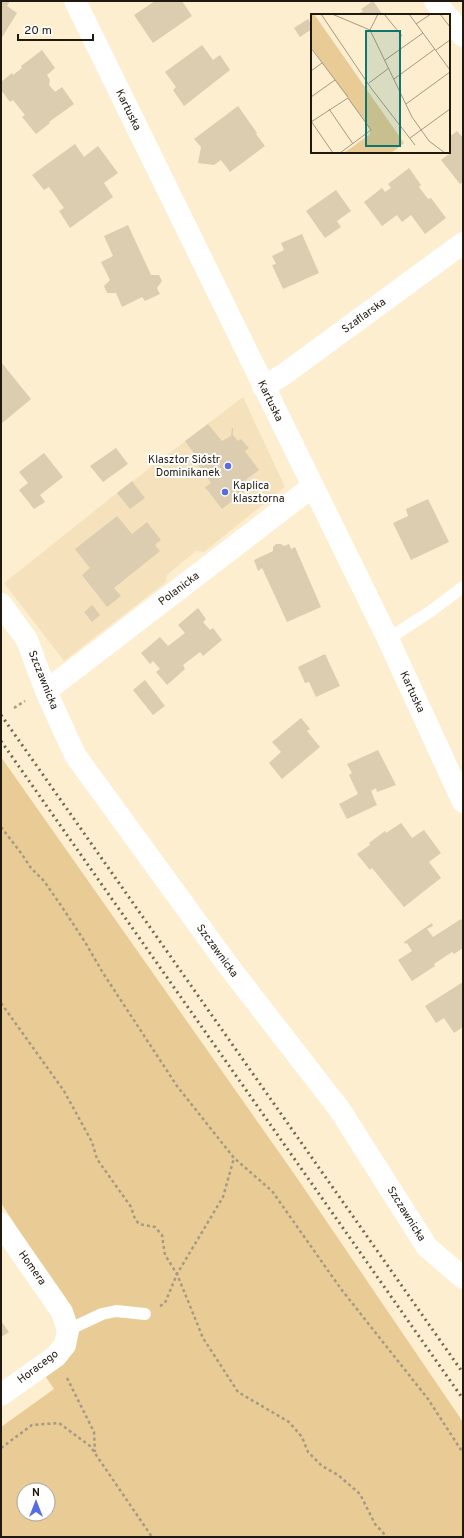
<svg xmlns="http://www.w3.org/2000/svg" width="464" height="1538" viewBox="0 0 464 1538" font-family="Overpass,sans-serif">
  <rect width="100%" height="100%" fill="#fdeed0"/>
  <polygon fill="#f5e2bd" points="243,397 285,487 204,552 196,551 167,575 166,582 64,661 4,583 117,493"/>
  <path fill="#e9cc95" fill-rule="evenodd" d="M1 757 295 1175 463 1422V1537H1V1427L54 1389 46 1377 64 1364 70 1356 76 1343 75 1317 1 1203ZM24 1490H48V1514H24Z"/>
  <g fill="#dccdb0">
    <polygon points="1,1 10,1 7,6 17,13 1,39"/>
    <polygon points="155,1 182,1 192,16 153,43 134,15"/>
    <polygon points="373,1 383,15 357,15 363,11 361,9"/>
    <polygon points="308,19 312,25 312,29 300,37 294,28"/>
    <polygon points="202,45 213,60 220,55 230,70 184,106 173,90 176,87 165,72"/>
    <polygon points="42,50 55,68 47,75 50,80 49,85 55,92 62,87 74,104 49,122 50,123 36,134 22,117 25,115 13,100 10,102 1,90 1,82 12,73 13,75 22,68 21,66"/>
    <polygon points="238,106 257,133 256,134 265,146 230,172 221,160 214,165 198,163 201,147 194,139"/>
    <polygon points="457,131 463,138 463,182 460,184 441,160 449,154 448,152 449,137"/>
    <polygon points="75,144 84,157 98,146 118,173 104,183 113,197 70,228 59,211 64,208 49,187 44,190 32,175"/>
    <polygon points="409,168 421,185 419,187 428,199 431,198 446,218 425,234 411,215 402,222 397,215 382,226 364,202 382,188 385,192 391,188 388,184"/>
    <polygon points="336,190 351,211 337,221 341,227 325,238 306,211"/>
    <polygon points="128,225 151,275 159,275 162,281 157,288 160,294 145,301 142,297 122,307 116,293 107,293 104,286 110,280 101,262 113,256 104,236"/>
    <polygon points="302,234 319,273 283,289 272,265 276,264 272,256 284,250 281,243"/>
    <polygon points="1,362 31,399 1,424"/>
    <polygon points="208,424 222,441 231,436 232,428 233,428 233,435 238,441 241,439 249,448 245,451 259,470 239,485 244,492 222,509 205,487 211,483 196,462 199,460 185,441"/>
    <polygon points="116,448 128,464 103,482 90,466"/>
    <polygon points="44,453 63,477 40,495 45,502 34,509 19,490 28,483 19,472"/>
    <polygon points="132,481 145,498 130,509 117,493"/>
    <polygon points="428,499 449,542 411,560 393,523 408,516 406,509"/>
    <polygon points="117,516 132,534 147,522 161,540 155,545 160,551 114,588 121,596 107,607 82,575 90,568 75,549"/>
    <polygon points="276,544 281,544 284,546 289,544 291,549 295,547 321,607 287,622 262,568 258,571 254,560 273,551 273,547"/>
    <polygon points="92,605 100,615 92,622 84,612"/>
    <polygon points="198,608 206,619 203,622 210,630 213,628 222,640 203,656 200,652 183,665 185,669 167,685 156,672 160,669 153,661 150,664 141,653 160,637 168,646 185,633 178,625"/>
    <polygon points="325,654 340,686 316,697 309,682 305,683 298,667"/>
    <polygon points="145,680 165,706 153,715 133,690"/>
    <polygon points="301,718 310,729 307,731 320,747 282,779 269,763 281,752 272,742"/>
    <polygon points="378,750 396,785 377,792 376,788 371,791 377,805 347,819 339,804 358,794 349,775 352,773 347,764"/>
    <polygon points="401,823 412,838 424,830 441,853 429,862 441,878 404,907 372,868 370,870 357,854 370,845 369,843 385,831 386,833"/>
    <polygon points="461,919 463,922 463,948 454,954 452,952 434,964 435,966 412,981 398,960 412,951 407,943 405,944 404,942 432,923 433,926 427,929 433,937"/>
    <polygon points="463,982 463,1027 454,1033 444,1018 436,1023 425,1006"/>
    <polygon points="1,1321 9,1332 1,1337"/>
  </g>
  <g fill="none" stroke-linecap="round" stroke-linejoin="round">
    <g stroke="#a59a84" stroke-width="2.5" stroke-dasharray="3 3" stroke-linecap="butt">
      <polyline points="14,708 25,701"/>
      <polyline points="1,827 21,853 31,868 44,881 62,907 85,942 103,973 177,1086 234,1158 272,1191 341,1289 428,1399 463,1453"/>
      <polyline points="1,1003 64,1091 92,1142 97,1159 131,1207 135,1219 139,1224 155,1227 162,1235 165,1255 177,1274 203,1338 238,1392 289,1422 302,1437 308,1452 322,1466 338,1475 360,1494 375,1524 387,1537"/>
      <polyline points="160,1306 165,1303 177,1274 223,1197 234,1158"/>
      <polyline points="67,1378 94,1432 95,1452"/>
      <polyline points="1,1448 32,1425 59,1423 90,1446 152,1537"/>
    </g>
    <g stroke="#fff" stroke-width="12">
      <polyline points="388,639 431,611 463,587"/>
      <polyline points="68,1330 102,1314 116,1311 145,1314"/>
    </g>
    <g stroke="#fff" stroke-width="22">
      <polyline points="75,1 388,639 463,802"/>
      <polyline points="435,1 446,15"/>
      <polyline points="449,18 463,36"/>
      <polyline points="263,387 283,375 463,243"/>
      <polyline points="1,604 27,640 46,691 75,755 230,968 340,1110 427,1247 463,1278"/>
      <polyline points="46,691 312,487"/>
      <polyline points="1,1224 62,1312 68,1330 65,1345 56,1356 1,1395"/>
    </g>
    <g stroke="#706755" stroke-width="3" stroke-dasharray="2 4" stroke-linecap="butt">
      <polyline points="1,715 463,1373"/>
      <polyline points="1,741 463,1399"/>
    </g>
  </g>
  <g fill="#576ce2" stroke="#fff" stroke-width="1.5">
    <circle cx="228" cy="466" r="4"/>
    <circle cx="225" cy="492" r="4"/>
  </g>
  <g text-anchor="middle" dominant-baseline="central" stroke-width="4" stroke-linejoin="round" paint-order="stroke">
    <g font-size="11" fill="#1f190f" stroke="#fff">
      <text transform="translate(128 110) rotate(64)">Kartuska</text>
      <text transform="translate(364 316) rotate(-36)">Szaflarska</text>
      <text transform="translate(270 401) rotate(64)">Kartuska</text>
      <text transform="translate(179 589) rotate(-37)">Polanicka</text>
      <text transform="translate(43 680) rotate(68)">Szczawnicka</text>
      <text transform="translate(412 692) rotate(65)">Kartuska</text>
      <text transform="translate(217 951) rotate(54)">Szczawnicka</text>
      <text transform="translate(406 1214) rotate(58)">Szczawnicka</text>
      <text transform="translate(32 1268) rotate(55)">Homera</text>
      <text transform="translate(38 1367) rotate(-37)">Horacego</text>
    </g>
    <g font-size="11" fill="#1f190f" stroke="#fff" text-anchor="end">
      <text x="220" y="460">Klasztor Sióstr<tspan x="220" dy="13">Dominikanek</tspan></text>
      <text x="233" y="486" text-anchor="start">Kaplica<tspan x="233" dy="13">klasztorna</tspan></text>
    </g>
  </g>
  <g transform="translate(311 14)">
    <rect width="139" height="139" fill="#fdeed0"/>
    <path d="M0 0H3L93 129 80 139H33L58 121 60 116 0 33Z" fill="#e9cc95"/>
    <path fill="none" stroke="#a49983" stroke-width="1" d="M10 0 60 74 104 131M21 0 59 16M73 0 91 22M98 0 139 56M129 0 139 13M105 10 120 0M59 16 101 103 118 127 134 139M59 16 67 0M0 34 37 83M125 36 139 26M74 46 112 19M0 57 11 49M83 65 124 35M58 69 78 54M0 83 24 66M95 90 139 58M18 95 42 130M0 107 22 139M0 108 37 84 60 116 29 139M99 124 139 95"/>
    <path fill="#0f766e" fill-opacity="0.15" stroke="#0f766e" stroke-width="2" d="M55 17H89V132H55Z"/>
    <rect width="139" height="139" fill="none" stroke="#1f190f" stroke-width="2"/>
  </g>
  <rect width="464" height="1538" fill="none" stroke="#1f190f" stroke-width="4"/>
  <g transform="translate(36 1502)"><circle r="19" fill="#ffffff" stroke="#a5a39f"/>
  <path d="M0-3L7 15L0 10L-7 15Z" fill="#576ce2"/>
  <text y="-6" font-size="11" font-weight="bold" text-anchor="middle" fill="#1f190f">N</text>
  </g>
  <path d="M18 34v6h75v-6" fill="none" stroke="#1f190f" stroke-width="2"/>
  <text x="24" y="34" font-size="12" fill="#1f190f" stroke="#ffffff" stroke-width="3" paint-order="stroke">20 m</text>
</svg>
